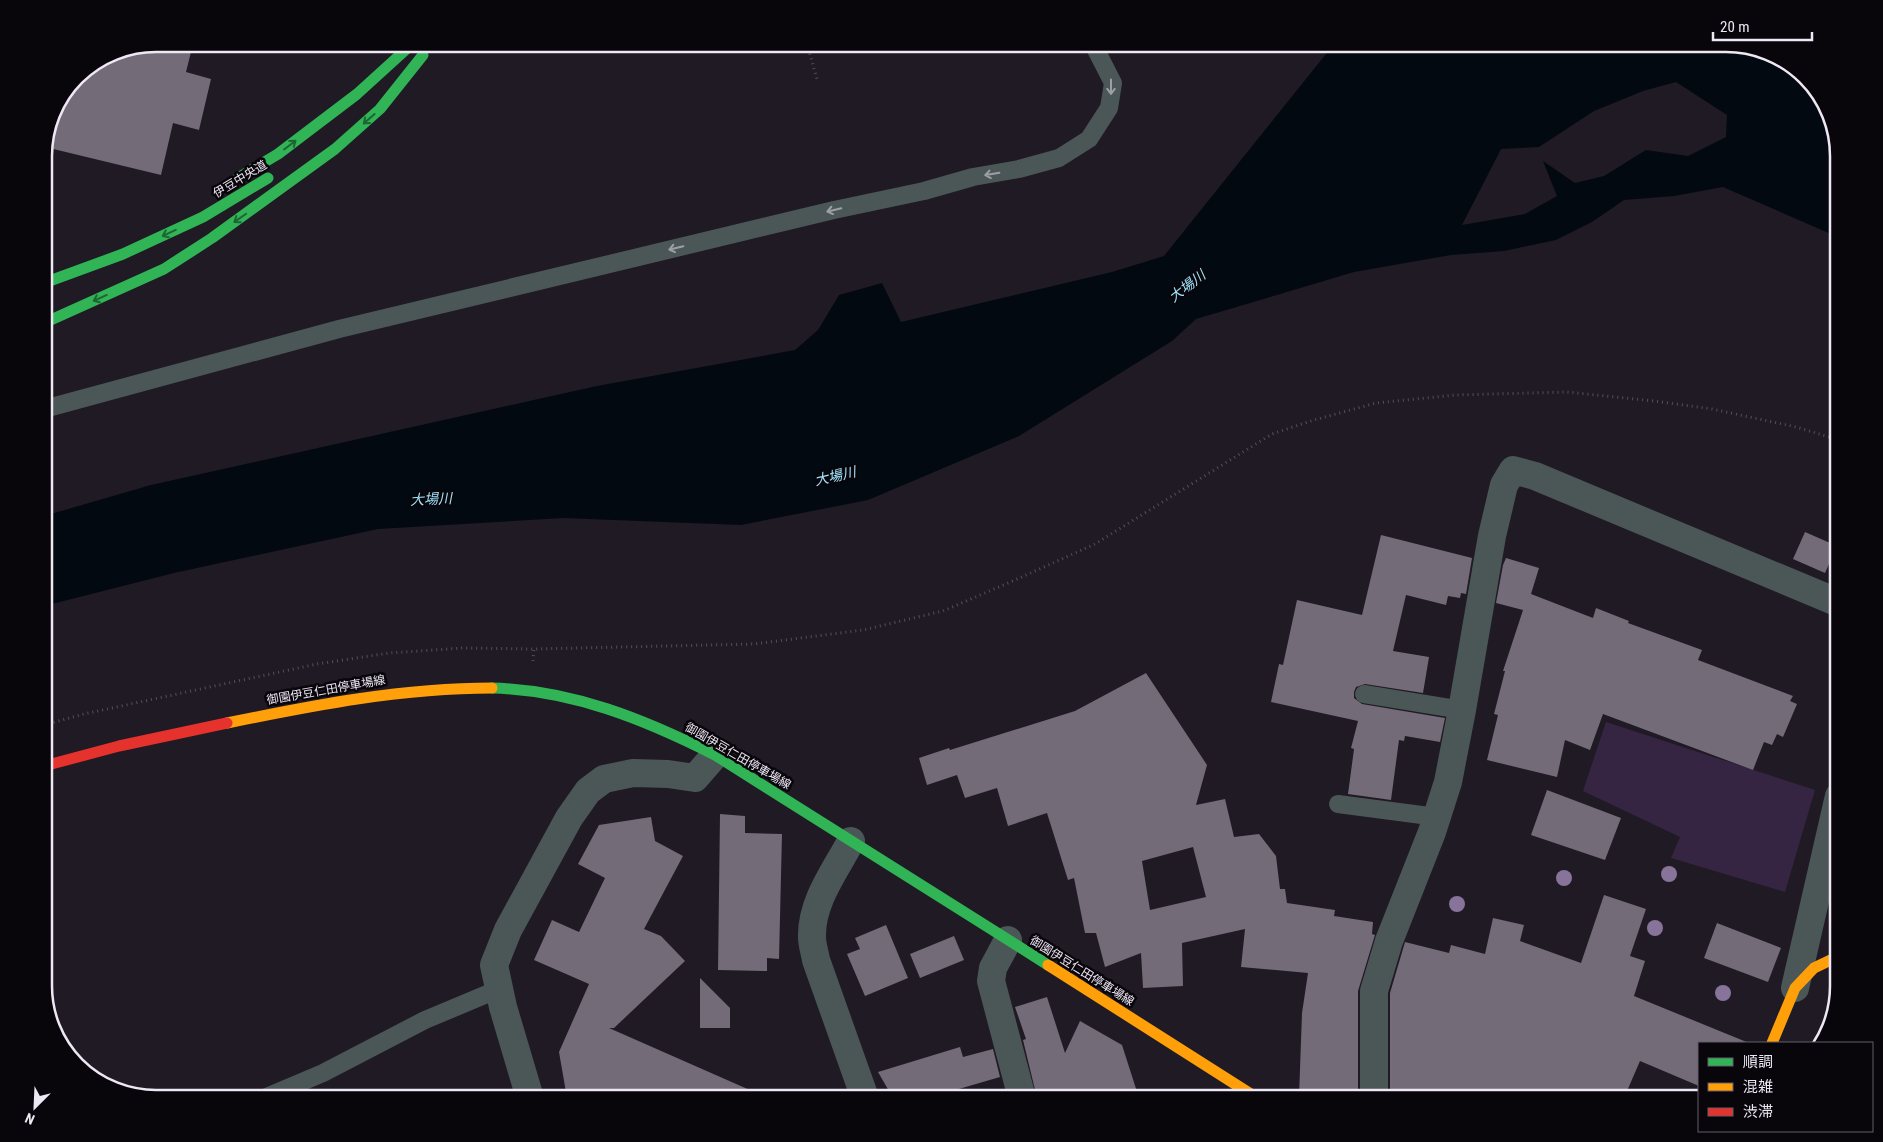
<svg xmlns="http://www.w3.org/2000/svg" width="1883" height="1142" viewBox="0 0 1883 1142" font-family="'Roboto Condensed','Noto Sans JP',sans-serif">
  <rect width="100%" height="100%" fill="#1f1a24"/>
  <polygon fill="#352542" points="1606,722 1815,790 1785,892 1671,858 1680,837 1583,791"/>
  <path fill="#030911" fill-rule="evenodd" d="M1334 44H1727L1783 59 1824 100 1839 149V234H1831L1723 187 1674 196 1624 200 1592 222 1556 240 1504 251 1451 255 1354 272 1196 319 1172 341 1019 436 868 500 741 525 563 518 378 529 174 573 44 606V516L151 485 597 386 795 350 818 330 839 295 882 283 901 322 1112 272 1164 256ZM1676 82 1727 115 1726 137 1688 156 1646 150 1604 176 1575 183 1543 161 1557 196 1525 214 1462 225 1501 149 1539 147 1594 111 1643 91Z"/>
  <g fill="#736b78" fill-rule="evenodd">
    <polygon points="156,44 193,44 186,72 211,79 199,130 173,123 161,175 45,147 52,113 77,76 113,52"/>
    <polygon points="1805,532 1837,546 1825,573 1793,559"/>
    <polygon points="1381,535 1472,558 1466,594 1461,593 1460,598 1448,596 1446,605 1406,595 1393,651 1429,657 1423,693 1365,684 1356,687 1354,692 1354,698 1362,704 1445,718 1440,742 1405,736 1404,741 1399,740 1391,800 1348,794 1354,749 1351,748 1358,721 1271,702 1279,664 1283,665 1297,600 1362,615"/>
    <polygon points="1506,558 1539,568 1531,594 1593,618 1596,608 1629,621 1628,623 1702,650 1698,660 1793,696 1790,701 1797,704 1783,737 1777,734 1772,745 1764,742 1753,770 1603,714 1590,750 1565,740 1557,777 1487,760 1498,715 1494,714 1505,671 1503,671 1523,610 1496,603 1503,565"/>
    <path d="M1146 673 1207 765 1196 805 1225 799 1234 837 1259 834 1276 856 1280 889H1285L1287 903 1335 910 1334 916 1373 922 1372 934 1375 935 1358 991V1098L1299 1097 1302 1013 1308 973 1241 967 1245 929 1182 943 1183 986 1143 988 1141 953 1105 967 1096 933H1085L1074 878 1068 880 1047 813 1008 826 997 788 965 798 957 775 927 785 919 758 949 748 950 750 1075 711ZM1193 847 1206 897 1150 910 1142 861Z"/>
    <polygon points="1547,790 1621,818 1605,860 1531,835"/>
    <polygon points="720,814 745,816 745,833 782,834 779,959 767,958 767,971 718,970"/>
    <polygon points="651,817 655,841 683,856 644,929 661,936 685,961 614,1028 609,1028 768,1098 567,1098 559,1052 589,984 534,960 552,920 579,932 605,878 578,864 599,825"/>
    <polygon points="1604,895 1646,909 1630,956 1645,961 1634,996 1749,1043 1699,1043 1699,1086 1640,1061 1624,1098 1390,1098 1390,993 1405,942 1449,953 1451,945 1485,954 1493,918 1524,925 1520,941 1581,963"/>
    <polygon points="1717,923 1781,948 1768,982 1704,958"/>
    <polygon points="886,925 908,978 865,996 847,954 860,949 855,938"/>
    <polygon points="954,936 964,960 920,978 910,954"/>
    <polygon points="700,978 730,1008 730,1028 700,1028"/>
    <polygon points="1047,997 1065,1053 1080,1021 1122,1045 1139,1098 1037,1098 1023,1040 1026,1039 1015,1007"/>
    <polygon points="960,1047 963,1057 993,1049 1000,1077 928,1098 893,1098 878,1072"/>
  </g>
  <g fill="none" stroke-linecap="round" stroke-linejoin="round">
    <g stroke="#4d5456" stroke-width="3" stroke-dasharray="1 4" stroke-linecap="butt">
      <polyline points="807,44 817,79"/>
      <polyline points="533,661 534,649"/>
      <polyline points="44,725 84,714 317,664 389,653 463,648 534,649 754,644 863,630 943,611 1015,580 1095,544 1272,434 1314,420 1376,403 1456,395 1567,392 1654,401 1712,409 1796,427 1839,440"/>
    </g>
    <g stroke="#4b5757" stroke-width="18">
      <polyline points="44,409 339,329 834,210 924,191 973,177 1019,169 1059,158 1089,139 1109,108 1113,83 1093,44"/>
      <polyline points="1364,694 1462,710"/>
      <polyline points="1338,804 1437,817"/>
      <polyline points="264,1098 323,1073 425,1020 499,989"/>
    </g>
    <g stroke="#4b5757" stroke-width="28">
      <path d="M851 841C835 871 811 902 812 937 812 945 815 953 816 960L865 1098"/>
      <polyline points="1008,940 993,968 991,981 1022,1098"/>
      <polyline points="1795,988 1839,796"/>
      <polyline points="530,1098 503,1007 494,965 508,930 569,818 588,791 604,779 633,773 668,774 695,778 715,755"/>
      <polyline points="1374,1098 1374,991 1389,941 1432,832 1448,782 1462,710 1492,536 1504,485 1513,470 1535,476 1839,603"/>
    </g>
    <g stroke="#30b455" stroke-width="11">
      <polyline points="238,178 278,154 357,94 412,44"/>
      <polyline points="44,283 123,254 203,217 268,178"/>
      <polyline points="44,323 164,269 212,238 335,149 380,109 423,55"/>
      <path d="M492 688C572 690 644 719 715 755L1048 965"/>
    </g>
    <g stroke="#ff9f0a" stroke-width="11">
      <path d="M227 723C315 705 402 688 492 688"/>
      <polyline points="1048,965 1257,1098"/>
      <polyline points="1772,1043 1795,988 1814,968 1839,956"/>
    </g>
    <polyline stroke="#e5322d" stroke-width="11" points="44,766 119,746 227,723"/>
  </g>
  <g fill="#88749b">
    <circle cx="1669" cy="874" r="8"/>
    <circle cx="1564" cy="878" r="8"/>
    <circle cx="1457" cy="904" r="8"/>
    <circle cx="1655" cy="928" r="8"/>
    <circle cx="1723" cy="993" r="8"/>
  </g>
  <defs><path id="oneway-shaft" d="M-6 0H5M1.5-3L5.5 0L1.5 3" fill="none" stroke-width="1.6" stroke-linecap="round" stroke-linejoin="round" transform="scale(1.25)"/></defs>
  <g stroke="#9c9fa6">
    <use href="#oneway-shaft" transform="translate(1111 87) rotate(90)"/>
    <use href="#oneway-shaft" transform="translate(992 174) rotate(170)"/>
    <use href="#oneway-shaft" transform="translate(834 210) rotate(167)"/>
    <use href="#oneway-shaft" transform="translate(676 248) rotate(167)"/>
  </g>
  <g stroke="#1e6534">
    <use href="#oneway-shaft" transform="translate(369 119) rotate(139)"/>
    <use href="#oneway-shaft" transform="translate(290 145) rotate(-37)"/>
    <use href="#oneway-shaft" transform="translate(240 218) rotate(145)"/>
    <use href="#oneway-shaft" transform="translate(169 233) rotate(155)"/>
    <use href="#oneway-shaft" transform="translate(100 298) rotate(156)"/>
  </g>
  <g text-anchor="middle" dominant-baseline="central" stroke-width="5" stroke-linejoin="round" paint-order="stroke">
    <g font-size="12" fill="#eee7f4" stroke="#08050b">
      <text transform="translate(240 179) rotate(-31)">伊豆中央道</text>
      <text transform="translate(326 690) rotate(-10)">御園伊豆仁田停車場線</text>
      <text transform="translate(738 756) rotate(30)">御園伊豆仁田停車場線</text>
      <text transform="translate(1082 971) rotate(32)">御園伊豆仁田停車場線</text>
    </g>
    <g font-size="14" font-style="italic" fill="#a0e3fc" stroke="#08050b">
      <text transform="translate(1187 286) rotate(-38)">大場川</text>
      <text transform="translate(835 476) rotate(-13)">大場川</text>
      <text transform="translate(431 499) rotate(-3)">大場川</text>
    </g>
  </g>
  <path d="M0 0H1883V1142H0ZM156 52H1726A104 104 0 0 1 1830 156V986A104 104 0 0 1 1726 1090H156A104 104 0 0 1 52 986V156A104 104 0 0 1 156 52Z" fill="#08050b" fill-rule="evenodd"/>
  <path fill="none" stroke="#eee7f4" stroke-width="2.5" d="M156 52H1726A104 104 0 0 1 1830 156V986A104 104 0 0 1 1726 1090H156A104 104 0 0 1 52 986V156A104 104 0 0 1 156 52Z"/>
  <rect x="1698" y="1042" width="175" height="90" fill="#08050b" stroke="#645f68"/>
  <rect x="1708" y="1058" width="25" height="8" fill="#30b455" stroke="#645f68"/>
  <text x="1743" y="1067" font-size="15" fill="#eee7f4">順調</text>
  <rect x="1708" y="1083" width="25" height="8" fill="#ff9f0a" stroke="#645f68"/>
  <text x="1743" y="1092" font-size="15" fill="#eee7f4">混雑</text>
  <rect x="1708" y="1108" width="25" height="8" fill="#e5322d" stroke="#645f68"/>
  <text x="1743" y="1117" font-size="15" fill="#eee7f4">渋滞</text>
  <g transform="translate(35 1107) rotate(204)" stroke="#08050b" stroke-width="4" paint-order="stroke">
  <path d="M0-4L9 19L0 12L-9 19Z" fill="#eee7f4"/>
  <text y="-8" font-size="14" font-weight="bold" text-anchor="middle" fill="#eee7f4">N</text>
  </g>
  <path d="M1713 32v8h99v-8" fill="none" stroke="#eee7f4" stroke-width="2.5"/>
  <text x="1720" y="32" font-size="15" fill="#eee7f4" stroke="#08050b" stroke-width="4" paint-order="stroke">20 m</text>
</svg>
